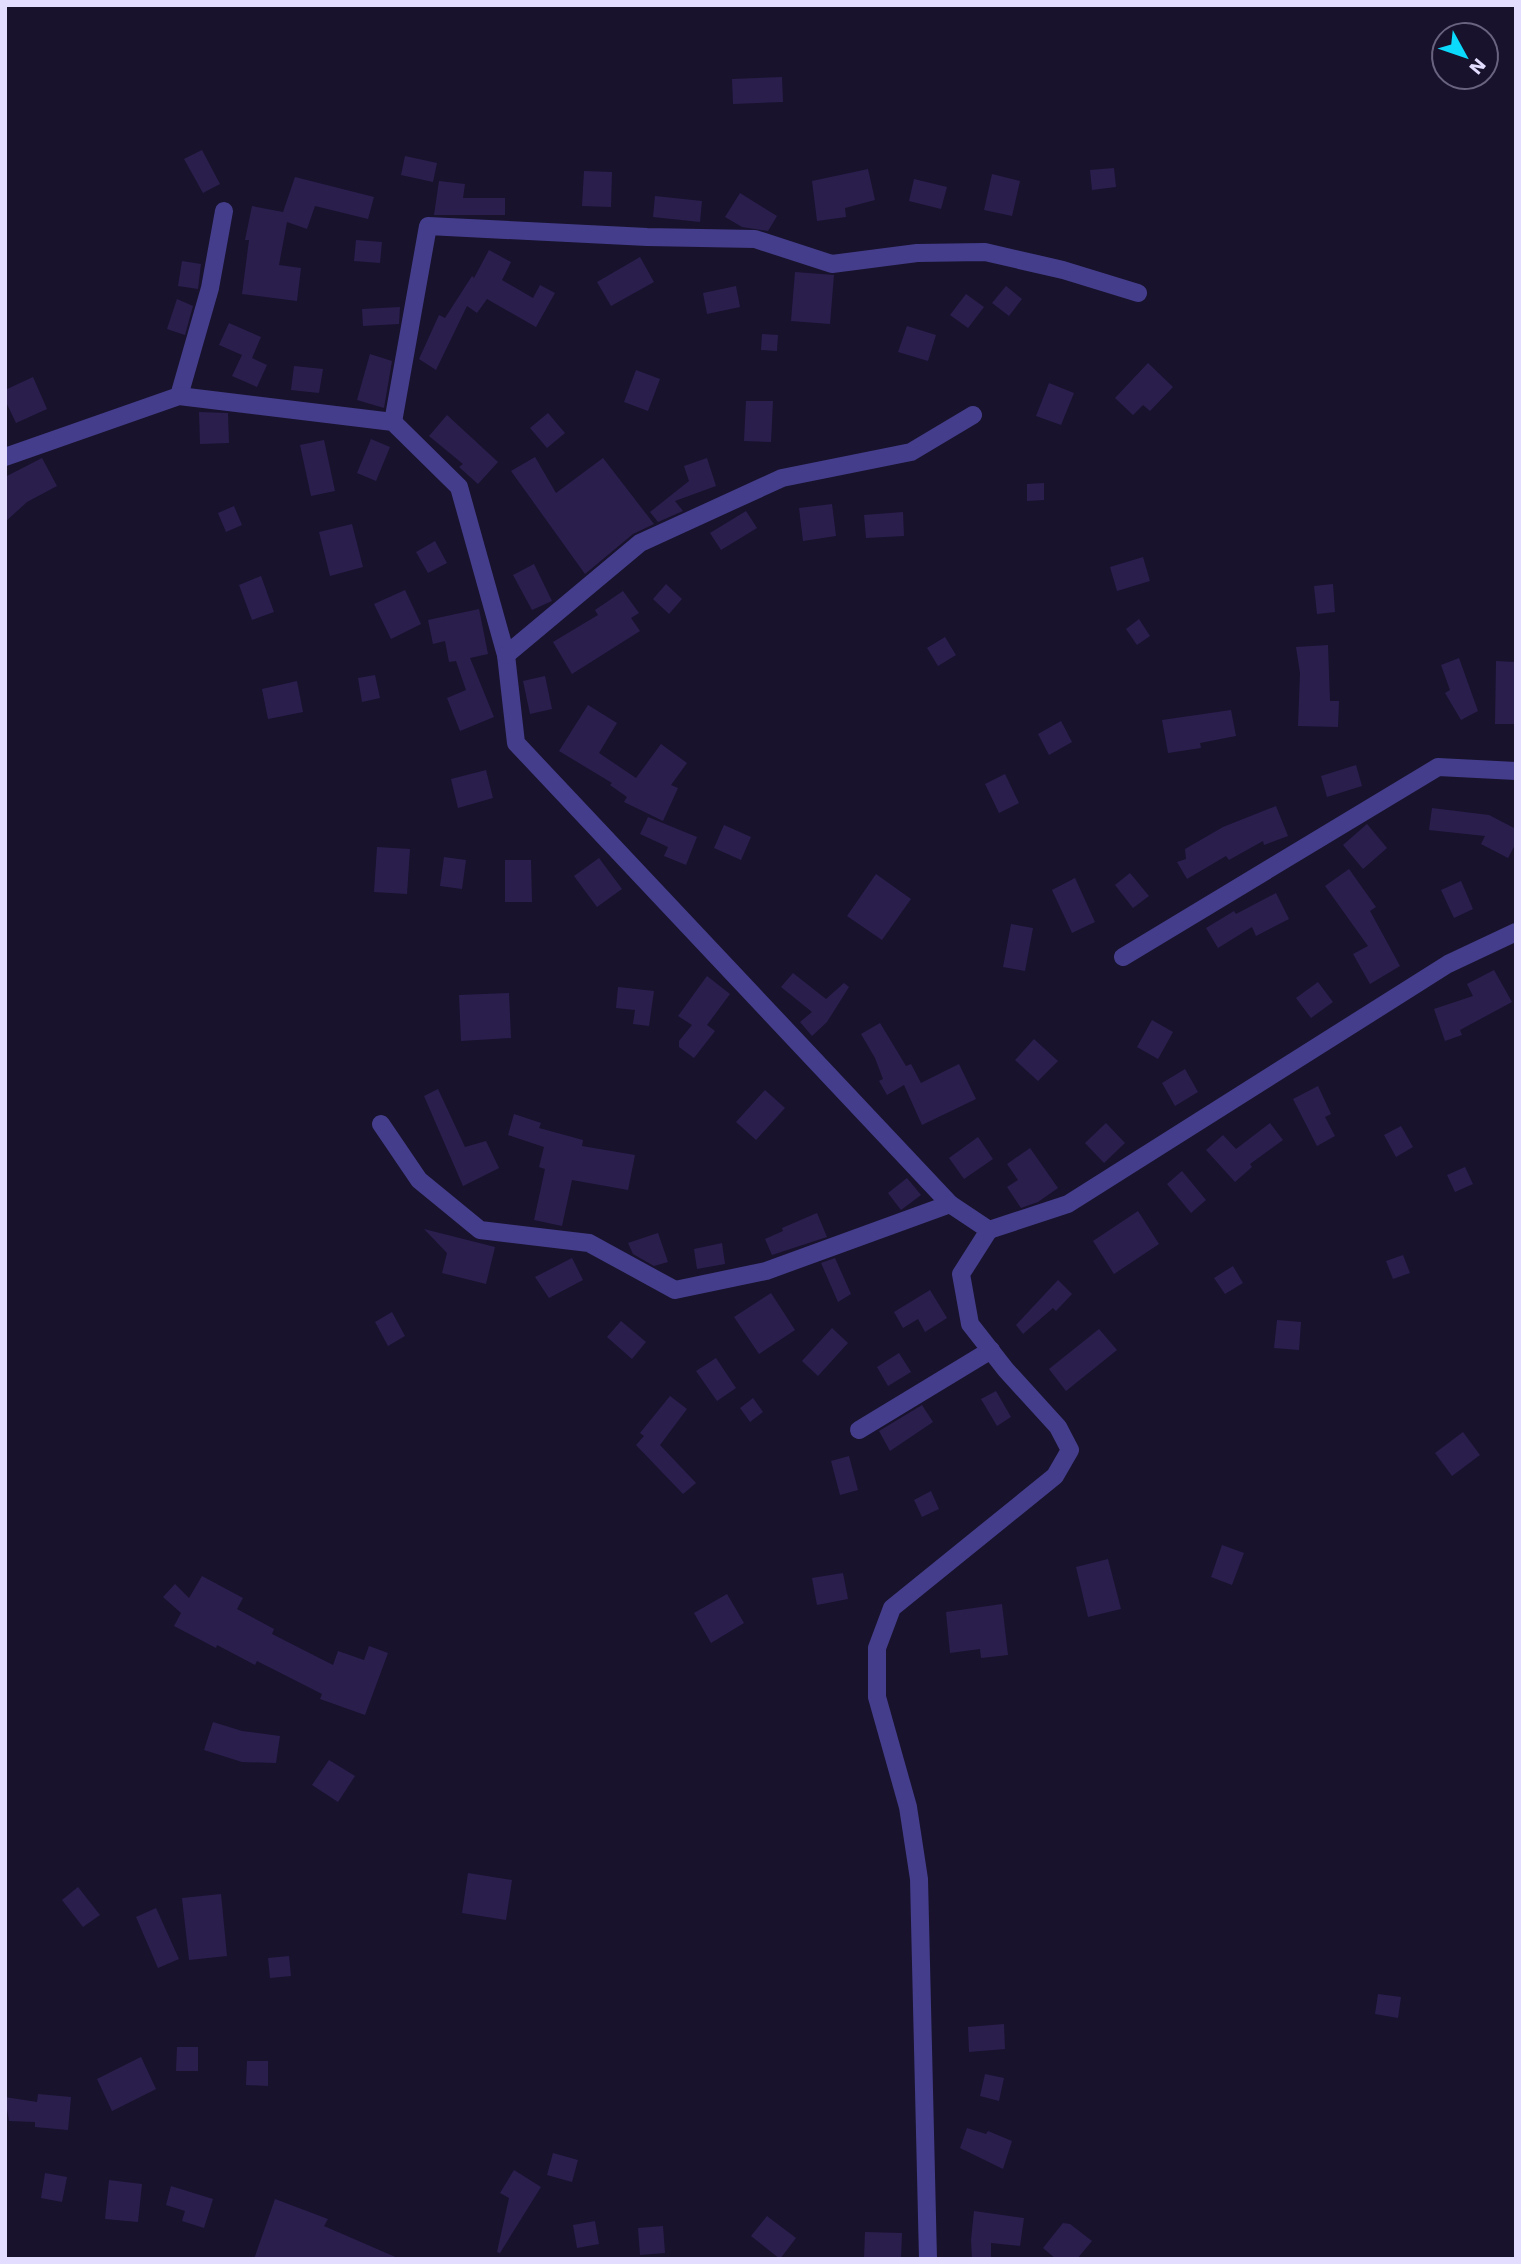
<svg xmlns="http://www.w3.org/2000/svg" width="1521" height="2264" viewBox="0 0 1521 2264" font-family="'Work Sans',sans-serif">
  <rect width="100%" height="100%" fill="#18122c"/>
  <g fill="#2a1e4d">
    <polygon points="782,77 783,102 733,104 732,79"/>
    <polygon points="202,150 220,184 203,193 184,159"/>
    <polygon points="405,156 437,163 433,182 401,175"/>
    <polygon points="1114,168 1116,187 1092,190 1090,170"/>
    <polygon points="868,169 875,200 845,208 846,217 817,221 812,181"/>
    <polygon points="584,171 612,172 611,207 582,206"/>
    <polygon points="992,174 1020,181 1012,216 984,210"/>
    <polygon points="295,177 374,197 368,219 315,206 307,229 287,222 279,265 301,268 297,301 242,294 249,240 245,240 252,206 283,212"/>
    <polygon points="914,179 947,187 941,209 909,201"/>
    <polygon points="439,181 465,184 463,198 505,198 505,215 434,215"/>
    <polygon points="740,193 777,216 768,231 742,227 725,217"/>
    <polygon points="655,196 702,201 700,222 653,217"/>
    <polygon points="356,240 382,242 380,263 354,261"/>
    <polygon points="489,250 511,262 502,280 533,298 540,285 555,293 536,327 487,299 477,313 467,306 436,370 419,359 439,315 445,318 472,276 474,278"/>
    <polygon points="640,257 654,282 611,306 597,282"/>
    <polygon points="182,261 201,264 198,289 178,286"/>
    <polygon points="795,272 834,275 830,324 791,321"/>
    <polygon points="736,286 740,307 707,314 703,293"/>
    <polygon points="1006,286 1022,299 1009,316 992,303"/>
    <polygon points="966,294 984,307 968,328 950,315"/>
    <polygon points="177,299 193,306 185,335 167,329"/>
    <polygon points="400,307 399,324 363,326 362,309"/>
    <polygon points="229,323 261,337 252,358 267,365 257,387 232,376 242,355 219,345"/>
    <polygon points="907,326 936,335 928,361 898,352"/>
    <polygon points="762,334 778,335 777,351 761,350"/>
    <polygon points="370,354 392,361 384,408 357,400"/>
    <polygon points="1148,363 1173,387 1150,411 1143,405 1133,415 1115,398"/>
    <polygon points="294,366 323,369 319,393 291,390"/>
    <polygon points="636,370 660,379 648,411 624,402"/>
    <polygon points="33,377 47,409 16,423 5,400 5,390"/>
    <polygon points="1049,383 1074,393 1061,425 1036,416"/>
    <polygon points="746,401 773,401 771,442 744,441"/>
    <polygon points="199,412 228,413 229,443 200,444"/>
    <polygon points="548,413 565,433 547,448 530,428"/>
    <polygon points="447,415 498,462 478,484 459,467 463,464 429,436"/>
    <polygon points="371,439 390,447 376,481 357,473"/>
    <polygon points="324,440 335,491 311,496 300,445"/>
    <polygon points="535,457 556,493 603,458 654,524 633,534 585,574 511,471"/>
    <polygon points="42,458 57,486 27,502 5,522 5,477"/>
    <polygon points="707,458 716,486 675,501 683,511 658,522 650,512 689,481 684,466"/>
    <polygon points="1044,483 1044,500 1027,501 1027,484"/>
    <polygon points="832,504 836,536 803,541 799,508"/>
    <polygon points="234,506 242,525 226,532 218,513"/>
    <polygon points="746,511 757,528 721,550 710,533"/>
    <polygon points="903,512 904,536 866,538 864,515"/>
    <polygon points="352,524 363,567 330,576 319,532"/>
    <polygon points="435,541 447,563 428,573 416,552"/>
    <polygon points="1143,557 1150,581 1117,591 1110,567"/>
    <polygon points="534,564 552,601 532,610 513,575"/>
    <polygon points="261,576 274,612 252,620 239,585"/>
    <polygon points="666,584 682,599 669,614 653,599"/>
    <polygon points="1333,584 1335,612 1317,614 1314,586"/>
    <polygon points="405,590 421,624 391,639 374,604"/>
    <polygon points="623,591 639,613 631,618 640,631 572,674 553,642 598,615 595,610"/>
    <polygon points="479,609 488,654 470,658 494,717 460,731 447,698 466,690 456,661 449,662 445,641 433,644 428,620"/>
    <polygon points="1139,619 1150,636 1137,645 1126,629"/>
    <polygon points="945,637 956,655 938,666 927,648"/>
    <polygon points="1328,645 1330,701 1339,701 1338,727 1298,726 1300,673 1296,647"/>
    <polygon points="1459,658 1478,711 1461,720 1445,693 1450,690 1441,665"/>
    <polygon points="1496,661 1516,662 1516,724 1495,724"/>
    <polygon points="375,675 380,698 362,702 358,678"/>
    <polygon points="545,676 552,709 530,714 523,681"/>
    <polygon points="297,681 303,712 268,719 262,689"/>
    <polygon points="588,705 617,723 599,753 636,778 661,744 687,763 671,785 678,788 663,821 624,802 627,797 610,785 612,783 559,751"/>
    <polygon points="1231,710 1236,736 1200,743 1201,748 1168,753 1162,720"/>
    <polygon points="1061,721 1072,742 1049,755 1038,734"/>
    <polygon points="1356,765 1362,786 1327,797 1321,776"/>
    <polygon points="486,770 493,798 458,808 451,779"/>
    <polygon points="1005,774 1019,803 999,813 985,784"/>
    <polygon points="1276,806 1288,836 1264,845 1263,841 1229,860 1226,856 1187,879 1177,862 1186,859 1185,849 1223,827"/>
    <polygon points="1432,808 1489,815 1516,829 1516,843 1508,858 1481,844 1485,836 1429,830"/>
    <polygon points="648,817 697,837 686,865 664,856 668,847 640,834"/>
    <polygon points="1367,824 1387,848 1363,869 1343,845"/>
    <polygon points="724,825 751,837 741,860 714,848"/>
    <polygon points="377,847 410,849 407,894 374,892"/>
    <polygon points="444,857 466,860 462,889 440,886"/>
    <polygon points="599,858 622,889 597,907 574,876"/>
    <polygon points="505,860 531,860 532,902 505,902"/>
    <polygon points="1349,869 1376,907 1370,911 1400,966 1370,984 1353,954 1368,946 1325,886"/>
    <polygon points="1130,873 1149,896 1133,908 1115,885"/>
    <polygon points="876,874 911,899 882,940 847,916"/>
    <polygon points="1075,878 1095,922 1072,933 1052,890"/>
    <polygon points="1461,881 1473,909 1454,918 1441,890"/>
    <polygon points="1276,893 1289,919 1256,936 1252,927 1218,948 1206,928 1234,911 1236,914"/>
    <polygon points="1011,924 1033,928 1025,971 1003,967"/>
    <polygon points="1494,970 1512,1002 1460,1030 1462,1035 1445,1041 1434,1009 1473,996 1467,984"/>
    <polygon points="793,973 826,999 844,983 849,987 827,1022 812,1036 800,1022 812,1012 781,987"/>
    <polygon points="707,976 730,994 707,1025 715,1031 694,1058 679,1047 679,1041 692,1025 678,1016"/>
    <polygon points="1318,982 1333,1002 1311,1018 1296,998"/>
    <polygon points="618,987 654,991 649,1026 633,1024 635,1010 616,1008"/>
    <polygon points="509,993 511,1038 461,1041 459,995"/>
    <polygon points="1152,1020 1173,1032 1158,1059 1137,1047"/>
    <polygon points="880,1023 906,1066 911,1064 921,1083 959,1064 976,1099 922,1125 904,1085 887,1095 879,1081 883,1079 875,1058 861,1034"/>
    <polygon points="1034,1039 1058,1061 1038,1081 1015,1060"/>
    <polygon points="1185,1069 1198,1092 1175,1106 1162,1083"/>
    <polygon points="1318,1086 1331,1114 1325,1117 1335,1136 1317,1146 1293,1099"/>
    <polygon points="438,1089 465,1147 486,1141 499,1168 463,1186 424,1096"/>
    <polygon points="765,1090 785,1108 756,1140 736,1122"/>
    <polygon points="514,1114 541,1123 539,1128 583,1140 582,1146 635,1155 628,1190 572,1180 562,1226 534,1220 545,1169 539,1167 544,1147 508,1135"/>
    <polygon points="1106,1123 1125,1143 1104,1163 1085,1143"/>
    <polygon points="1270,1123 1283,1140 1250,1164 1252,1167 1235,1182 1206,1150 1223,1135 1236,1149"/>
    <polygon points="1401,1126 1413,1147 1396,1157 1384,1135"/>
    <polygon points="978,1137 993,1159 964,1179 949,1158"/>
    <polygon points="1030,1148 1058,1188 1038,1202 1021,1208 1007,1187 1018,1180 1007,1164"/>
    <polygon points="1465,1167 1473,1184 1455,1192 1447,1175"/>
    <polygon points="1182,1171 1206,1200 1191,1213 1167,1184"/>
    <polygon points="907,1178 921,1195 901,1210 888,1193"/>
    <polygon points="1138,1211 1159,1244 1114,1274 1093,1241"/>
    <polygon points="817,1213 827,1237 772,1255 765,1239 783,1231 782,1228"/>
    <polygon points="424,1229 495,1247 486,1284 442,1273 447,1253"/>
    <polygon points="658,1233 668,1262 654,1266 633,1254 628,1243"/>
    <polygon points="722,1243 725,1264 697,1269 694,1249"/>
    <polygon points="1403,1255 1410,1273 1393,1279 1386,1261"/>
    <polygon points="572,1258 583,1280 549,1298 535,1277"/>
    <polygon points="835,1258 851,1294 838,1302 821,1263"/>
    <polygon points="1233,1266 1243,1283 1225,1294 1214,1278"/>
    <polygon points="1058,1280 1072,1294 1056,1311 1053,1308 1023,1334 1016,1325"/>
    <polygon points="930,1290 947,1318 925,1332 918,1319 903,1328 894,1312"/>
    <polygon points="771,1293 795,1330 759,1354 734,1317"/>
    <polygon points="392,1312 405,1336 388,1346 375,1322"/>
    <polygon points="1277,1320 1301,1322 1299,1350 1274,1348"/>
    <polygon points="621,1321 646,1342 632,1359 607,1337"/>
    <polygon points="832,1328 848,1343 818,1376 802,1361"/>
    <polygon points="1099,1329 1117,1350 1066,1391 1049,1369"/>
    <polygon points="899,1353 911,1372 888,1386 877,1367"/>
    <polygon points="716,1358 736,1388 717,1401 696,1371"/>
    <polygon points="996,1391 1011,1417 997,1426 981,1399"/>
    <polygon points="670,1396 687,1409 660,1445 696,1483 683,1494 636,1445 644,1436 640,1433"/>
    <polygon points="753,1398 763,1412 750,1422 740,1408"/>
    <polygon points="922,1405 933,1422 890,1451 879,1431"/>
    <polygon points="1463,1432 1480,1455 1452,1476 1435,1453"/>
    <polygon points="849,1456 858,1490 840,1495 831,1461"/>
    <polygon points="931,1491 939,1509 922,1517 914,1500"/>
    <polygon points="1222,1545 1244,1553 1232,1585 1211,1577"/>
    <polygon points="1108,1559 1121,1609 1088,1617 1076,1567"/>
    <polygon points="843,1573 848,1599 817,1605 812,1578"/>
    <polygon points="202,1576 243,1598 237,1609 274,1629 272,1634 333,1665 338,1651 364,1660 369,1646 388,1653 365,1715 320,1699 322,1694 257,1661 255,1665 217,1645 216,1648 174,1626 181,1613 163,1597 175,1584 189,1598"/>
    <polygon points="727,1594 744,1623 711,1643 694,1613"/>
    <polygon points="1002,1604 1008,1655 981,1658 980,1649 950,1653 946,1612"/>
    <polygon points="213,1722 242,1731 280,1736 276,1763 242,1762 204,1750"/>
    <polygon points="329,1760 355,1776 338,1802 312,1785"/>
    <polygon points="468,1873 512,1880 506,1920 462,1913"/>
    <polygon points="78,1887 100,1915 83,1927 62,1900"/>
    <polygon points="221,1894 227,1956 189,1960 182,1898"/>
    <polygon points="156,1908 179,1959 158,1968 136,1917"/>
    <polygon points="289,1956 291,1976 270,1978 268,1958"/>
    <polygon points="1378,1994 1401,1997 1398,2018 1375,2014"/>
    <polygon points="1004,2024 1005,2049 969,2052 968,2027"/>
    <polygon points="177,2047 198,2047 198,2071 176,2071"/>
    <polygon points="141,2057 156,2089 112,2111 97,2079"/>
    <polygon points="247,2061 268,2061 268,2086 246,2085"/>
    <polygon points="985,2074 1004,2078 999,2101 980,2096"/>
    <polygon points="38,2094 71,2097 68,2130 35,2127 35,2122 9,2121 5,2097 37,2102"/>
    <polygon points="967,2128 986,2134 988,2131 1012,2141 1003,2169 960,2148"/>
    <polygon points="553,2153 578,2160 572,2182 547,2175"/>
    <polygon points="514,2170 541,2187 500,2253 497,2252 509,2198 500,2193"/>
    <polygon points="45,2173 67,2177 62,2202 41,2198"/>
    <polygon points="109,2180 142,2184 138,2222 105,2219"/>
    <polygon points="171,2186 213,2199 204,2228 182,2221 185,2211 166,2205"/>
    <polygon points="275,2199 328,2219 324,2226 400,2259 254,2259"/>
    <polygon points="974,2211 1024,2218 1020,2246 991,2243 991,2259 972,2259 971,2240"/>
    <polygon points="767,2216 796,2238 780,2259 751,2236"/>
    <polygon points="595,2221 599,2244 577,2248 573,2225"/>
    <polygon points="1063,2223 1070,2224 1092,2241 1077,2259 1056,2259 1043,2248"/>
    <polygon points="663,2226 665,2253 640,2255 638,2228"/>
    <polygon points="865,2232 902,2233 901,2259 864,2259"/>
  </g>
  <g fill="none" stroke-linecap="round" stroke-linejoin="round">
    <g stroke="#443d8b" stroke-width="18">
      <polyline points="179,396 210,288 224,211"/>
      <polyline points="393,422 428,226 647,237 755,239 832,264 917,253 985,252 1063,270 1138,293"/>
      <polyline points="5,457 179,396 393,422 459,487 506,655 516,743 950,1204 989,1230 1068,1204 1448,964 1516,932"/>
      <polyline points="506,655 640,543 782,478 911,452 973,415"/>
      <polyline points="1123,957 1438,767 1516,771"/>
      <polyline points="381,1124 419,1180 480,1230 589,1243 675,1290 766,1271 950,1204"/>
      <polyline points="859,1430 991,1350"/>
      <polyline points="928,2259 919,1879 908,1807 877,1697 877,1648 892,1608 1055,1476 1070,1450 1058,1427 1006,1370 970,1324 961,1274 989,1230"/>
    </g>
  </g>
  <rect width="1521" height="2264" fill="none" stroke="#e3ddff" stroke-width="14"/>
  <g transform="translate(1465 56) rotate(130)"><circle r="33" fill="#18122c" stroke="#696380" stroke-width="2"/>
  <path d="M0-5L12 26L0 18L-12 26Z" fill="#0bdafd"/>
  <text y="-10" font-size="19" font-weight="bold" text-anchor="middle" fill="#e3ddff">N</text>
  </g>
</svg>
